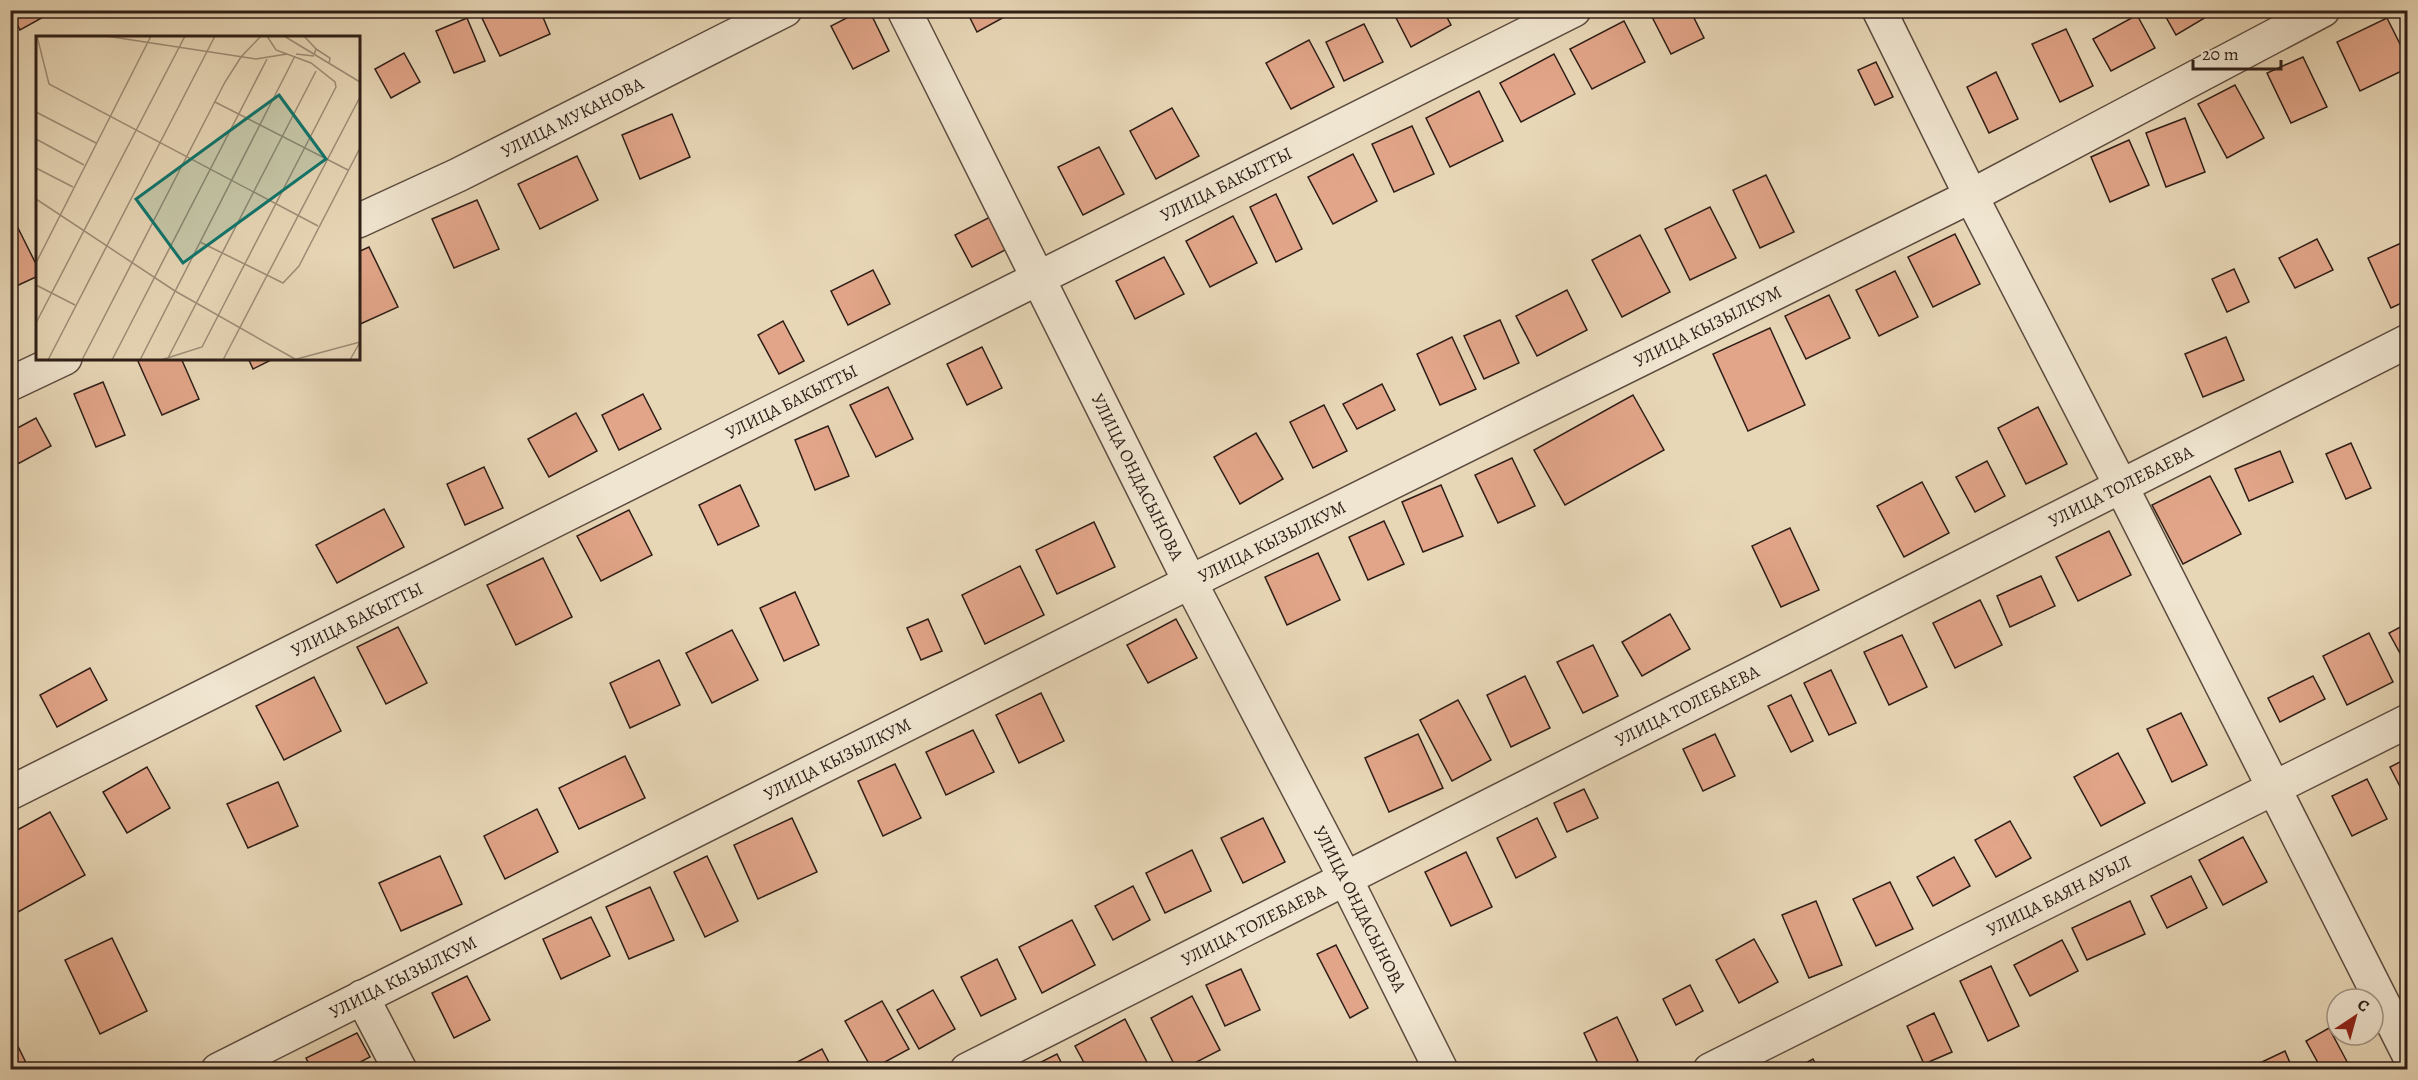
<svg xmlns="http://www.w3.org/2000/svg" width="2418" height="1080" viewBox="0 0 2418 1080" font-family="Alegreya,serif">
  <rect width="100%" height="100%" fill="#e8d7b7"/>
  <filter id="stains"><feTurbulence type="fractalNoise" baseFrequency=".00333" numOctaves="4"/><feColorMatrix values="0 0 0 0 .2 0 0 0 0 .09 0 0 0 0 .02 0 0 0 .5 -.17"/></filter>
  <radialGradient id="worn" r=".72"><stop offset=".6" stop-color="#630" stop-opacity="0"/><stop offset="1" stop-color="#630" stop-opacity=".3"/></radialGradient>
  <g fill="#e2a589" stroke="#2e1e17" stroke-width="1.5">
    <polygon points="10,10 56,10 20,30"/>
    <polygon points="498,10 540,10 550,34 500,56 482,18"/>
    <polygon points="862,10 869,10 889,51 853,69 831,26"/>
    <polygon points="966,10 1017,10 977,32"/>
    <polygon points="1392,10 1443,10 1451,25 1411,47"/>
    <polygon points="1654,10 1690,10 1704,38 1671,54 1650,13"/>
    <polygon points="2162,10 2218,10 2176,35"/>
    <polygon points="2137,15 2155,48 2111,71 2093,39"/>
    <polygon points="467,18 485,61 454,73 436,31"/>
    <polygon points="2387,18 2408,60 2408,68 2360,91 2337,42"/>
    <polygon points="1624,21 1645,62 1592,89 1570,49"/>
    <polygon points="1364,24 1383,62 1344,81 1326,42"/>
    <polygon points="2066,29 2093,86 2060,102 2032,44"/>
    <polygon points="1309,40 1334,87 1291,109 1266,63"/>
    <polygon points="404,53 420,82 391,98 375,69"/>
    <polygon points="1554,54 1575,94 1521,122 1500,83"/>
    <polygon points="2303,57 2327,107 2291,123 2267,73"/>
    <polygon points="1876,62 1893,97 1875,105 1858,70"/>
    <polygon points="1996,72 2018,119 1989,133 1967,87"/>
    <polygon points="2235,85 2264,138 2227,158 2198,104"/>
    <polygon points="1479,91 1503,141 1450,167 1426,118"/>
    <polygon points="1172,108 1199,156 1156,179 1130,131"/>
    <polygon points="672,114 690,157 640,179 622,135"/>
    <polygon points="2185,118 2205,172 2166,187 2146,133"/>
    <polygon points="1412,126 1434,174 1394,192 1372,144"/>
    <polygon points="2129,140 2149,185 2110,202 2091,157"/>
    <polygon points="1099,147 1124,194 1083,215 1058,167"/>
    <polygon points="1353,154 1377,201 1333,224 1308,177"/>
    <polygon points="577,156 598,200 540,229 518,184"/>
    <polygon points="1766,175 1794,232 1760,248 1733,190"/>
    <polygon points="1276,194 1302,249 1276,262 1250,207"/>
    <polygon points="477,200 499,249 454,268 432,219"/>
    <polygon points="1710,207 1736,258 1690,280 1665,229"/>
    <polygon points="992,216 1009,248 972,267 955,235"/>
    <polygon points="1233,216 1257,263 1210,287 1186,241"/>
    <polygon points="18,228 38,268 38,276 10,289 10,231"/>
    <polygon points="1955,234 1980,284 1933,307 1908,257"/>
    <polygon points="1640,235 1670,292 1622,317 1592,260"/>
    <polygon points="2317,239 2333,270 2295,288 2279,258"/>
    <polygon points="2408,240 2408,300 2391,308 2368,258"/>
    <polygon points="369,247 398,307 358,325 358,252"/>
    <polygon points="1164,257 1184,294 1135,319 1116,281"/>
    <polygon points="2234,269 2249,302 2227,312 2212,279"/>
    <polygon points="873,270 890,304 848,325 831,291"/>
    <polygon points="1895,271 1918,317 1879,336 1856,290"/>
    <polygon points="1567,290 1587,330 1537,356 1516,316"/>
    <polygon points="1829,295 1850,338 1806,359 1785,316"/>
    <polygon points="1500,320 1519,363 1484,379 1464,336"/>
    <polygon points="783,321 804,361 779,374 758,335"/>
    <polygon points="1770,328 1805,405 1748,431 1713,354"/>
    <polygon points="1452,337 1476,389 1440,405 1417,354"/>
    <polygon points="2226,337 2244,380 2203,397 2185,354"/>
    <polygon points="982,347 1002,388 967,405 947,364"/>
    <polygon points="181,358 199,399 162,415 137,359"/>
    <polygon points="248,358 275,358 253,369"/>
    <polygon points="103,382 125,435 96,447 74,394"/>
    <polygon points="1382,384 1395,410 1357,429 1343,404"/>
    <polygon points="888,387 913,439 876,457 850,405"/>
    <polygon points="643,394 661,429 619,450 602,415"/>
    <polygon points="1633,395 1664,450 1565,505 1534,450"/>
    <polygon points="1324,405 1347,451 1313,468 1290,422"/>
    <polygon points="2038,407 2067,464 2026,484 1998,428"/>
    <polygon points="576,413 597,451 549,477 528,439"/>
    <polygon points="36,418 51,446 14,466 10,459 10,432"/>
    <polygon points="828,426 849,476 815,490 795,440"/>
    <polygon points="1256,433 1283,479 1240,504 1214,457"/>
    <polygon points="2351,443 2371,488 2346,499 2326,454"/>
    <polygon points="2280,451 2293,482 2249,501 2235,469"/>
    <polygon points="1512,458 1535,506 1498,523 1475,475"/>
    <polygon points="1987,461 2005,496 1975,512 1956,477"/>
    <polygon points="484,467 503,508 465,525 447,484"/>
    <polygon points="2210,476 2241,534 2183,564 2152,505"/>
    <polygon points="1922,482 1949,533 1904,557 1877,506"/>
    <polygon points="740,485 759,526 718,545 699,505"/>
    <polygon points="1441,485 1463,536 1423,552 1402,502"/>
    <polygon points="384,509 404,547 337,583 316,545"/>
    <polygon points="629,510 652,555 601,581 577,536"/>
    <polygon points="1384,521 1404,564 1368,580 1349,537"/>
    <polygon points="1094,522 1115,567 1057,594 1036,550"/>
    <polygon points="1790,528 1819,590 1781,607 1752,546"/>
    <polygon points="2109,531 2131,575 2078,601 2056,557"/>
    <polygon points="1318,553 1340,600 1287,625 1265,577"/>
    <polygon points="543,558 572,617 516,645 487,585"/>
    <polygon points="1020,566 1044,615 985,644 962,595"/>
    <polygon points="2041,576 2055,606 2010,627 1997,596"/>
    <polygon points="795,592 819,645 784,661 760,608"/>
    <polygon points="1980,600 2002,645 1955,668 1933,623"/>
    <polygon points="1670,614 1690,649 1642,676 1622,642"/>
    <polygon points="928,619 942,651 921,660 907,628"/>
    <polygon points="1176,619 1197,658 1148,683 1127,645"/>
    <polygon points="2408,623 2408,665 2407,666 2389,633"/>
    <polygon points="398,627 427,683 386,704 357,647"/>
    <polygon points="732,630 758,680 712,703 686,653"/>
    <polygon points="2369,633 2393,682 2347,705 2323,656"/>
    <polygon points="1902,635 1927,687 1889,705 1864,652"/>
    <polygon points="1593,645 1618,696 1583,713 1557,662"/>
    <polygon points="659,660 680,705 630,728 610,683"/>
    <polygon points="90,668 107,700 57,727 40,695"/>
    <polygon points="1831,670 1856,723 1829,735 1804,683"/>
    <polygon points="1525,676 1550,728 1511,747 1487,695"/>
    <polygon points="2313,676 2325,699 2280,722 2268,698"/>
    <polygon points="314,677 341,731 284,760 256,706"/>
    <polygon points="1041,693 1064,741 1019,763 996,715"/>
    <polygon points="1791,695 1813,741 1791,752 1768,706"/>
    <polygon points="1458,700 1491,760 1452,781 1420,720"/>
    <polygon points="2181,713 2207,765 2172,782 2147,729"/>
    <polygon points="973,730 994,772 946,795 926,752"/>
    <polygon points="1418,734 1443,788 1389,812 1365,758"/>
    <polygon points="1715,734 1735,776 1703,791 1683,749"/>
    <polygon points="2118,753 2145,803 2101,826 2074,777"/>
    <polygon points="625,756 645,798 579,829 559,788"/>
    <polygon points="2408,758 2408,802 2390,767"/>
    <polygon points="895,764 921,818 883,836 858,781"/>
    <polygon points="147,767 170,808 127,833 103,792"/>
    <polygon points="2367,779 2387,819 2352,836 2332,796"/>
    <polygon points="278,782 298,826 248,848 227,804"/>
    <polygon points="1584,789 1598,818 1567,832 1554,803"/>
    <polygon points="537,809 558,852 505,879 484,836"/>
    <polygon points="50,812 85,875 18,912 10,899 10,834"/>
    <polygon points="792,818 817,872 758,899 734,845"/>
    <polygon points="1263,818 1285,862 1243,883 1221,838"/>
    <polygon points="1537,818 1556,857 1516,878 1497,838"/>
    <polygon points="2010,821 2031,858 1996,877 1975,840"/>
    <polygon points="2243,837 2267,882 2223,905 2199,860"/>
    <polygon points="1192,850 1211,891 1165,913 1146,873"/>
    <polygon points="1466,852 1492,907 1451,926 1425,872"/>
    <polygon points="440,856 462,904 401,931 379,883"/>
    <polygon points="707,856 738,921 705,937 674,872"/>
    <polygon points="1954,857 1970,886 1933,906 1917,877"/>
    <polygon points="2191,876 2207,908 2167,928 2151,896"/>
    <polygon points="1890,882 1913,929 1876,946 1853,899"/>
    <polygon points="1133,886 1150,920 1113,940 1095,906"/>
    <polygon points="650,887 674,940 629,959 606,907"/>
    <polygon points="1816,901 1842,965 1809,978 1782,915"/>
    <polygon points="2130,901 2145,934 2087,960 2072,928"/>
    <polygon points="591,917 610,956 561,979 543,939"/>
    <polygon points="1072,920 1095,965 1042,993 1019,947"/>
    <polygon points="112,938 147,1011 100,1034 65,960"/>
    <polygon points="1754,939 1778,982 1739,1003 1716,960"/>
    <polygon points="2062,940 2078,971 2030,996 2014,965"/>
    <polygon points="1336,945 1368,1008 1350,1018 1317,954"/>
    <polygon points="997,959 1016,999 981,1016 961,977"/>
    <polygon points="1991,966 2019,1026 1988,1041 1960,981"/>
    <polygon points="1241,969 1260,1010 1225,1026 1206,985"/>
    <polygon points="467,976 490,1020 454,1038 432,993"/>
    <polygon points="1690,985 1703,1011 1676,1025 1663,999"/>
    <polygon points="933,990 955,1029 919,1049 897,1010"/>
    <polygon points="1192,996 1220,1050 1181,1070 1177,1070 1151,1018"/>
    <polygon points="882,1001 909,1049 872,1069 845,1021"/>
    <polygon points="1934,1013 1952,1052 1924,1064 1907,1026"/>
    <polygon points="1617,1017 1638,1061 1620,1070 1601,1070 1584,1033"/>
    <polygon points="1125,1019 1151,1070 1088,1070 1075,1046"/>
    <polygon points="2329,1028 2351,1069 2350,1070 2322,1070 2306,1041"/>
    <polygon points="10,1030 29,1069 29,1070 10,1070"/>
    <polygon points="357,1033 370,1057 345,1070 312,1070 306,1058"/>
    <polygon points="822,1049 833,1070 782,1070"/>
    <polygon points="2285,1051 2293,1070 2245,1070"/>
    <polygon points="1057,1054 1065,1070 1037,1070 1035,1065"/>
    <polygon points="1813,1059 1819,1070 1793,1070"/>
  </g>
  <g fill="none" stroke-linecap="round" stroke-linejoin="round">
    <defs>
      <g id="minor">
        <path id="s1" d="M904 10 1190 582 1345 878 1441 1070"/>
        <polyline points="1879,10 1971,196 2121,486 2408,1053"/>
        <path id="s2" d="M358 221 458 175 785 10"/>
        <polyline points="10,384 65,358"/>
        <path id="s3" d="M10 793 1574 10"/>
        <polyline points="362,997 400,1070"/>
        <path id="s4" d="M218 1070 1190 582 1971 196 2323 10"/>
        <path id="s5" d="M967 1070 2408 341"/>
        <path id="s6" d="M1710 1070 2408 721"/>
      </g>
    </defs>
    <use href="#minor" stroke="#5c4c3f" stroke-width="36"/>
    <use href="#minor" stroke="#f0e5d0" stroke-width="33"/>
  </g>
  <g text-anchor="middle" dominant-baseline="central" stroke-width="4.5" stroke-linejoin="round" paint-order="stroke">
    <g font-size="18" fill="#2e1e17" stroke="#f0e5d0">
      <text stroke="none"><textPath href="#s2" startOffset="238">УЛИЦА МУКАНОВА</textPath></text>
      <text stroke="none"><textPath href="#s3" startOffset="1360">УЛИЦА БАКЫТТЫ</textPath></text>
      <text stroke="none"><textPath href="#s4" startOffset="1665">УЛИЦА КЫЗЫЛКУМ</textPath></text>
      <text stroke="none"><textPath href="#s3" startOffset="874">УЛИЦА БАКЫТТЫ</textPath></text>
      <text stroke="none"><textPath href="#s1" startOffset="522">УЛИЦА ОНДАСЫНОВА</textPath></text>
      <text stroke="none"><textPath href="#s5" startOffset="1293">УЛИЦА ТОЛЕБАЕВА</textPath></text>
      <text stroke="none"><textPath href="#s4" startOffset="1179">УЛИЦА КЫЗЫЛКУМ</textPath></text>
      <text stroke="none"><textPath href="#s3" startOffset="388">УЛИЦА БАКЫТТЫ</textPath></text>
      <text stroke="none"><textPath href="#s5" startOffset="807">УЛИЦА ТОЛЕБАЕВА</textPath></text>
      <text stroke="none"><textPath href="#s4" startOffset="693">УЛИЦА КЫЗЫЛКУМ</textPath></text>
      <text stroke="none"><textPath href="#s6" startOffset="390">УЛИЦА БАЯН АУЫЛ</textPath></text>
      <text stroke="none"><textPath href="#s1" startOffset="1008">УЛИЦА ОНДАСЫНОВА</textPath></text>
      <text stroke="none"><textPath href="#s5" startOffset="321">УЛИЦА ТОЛЕБАЕВА</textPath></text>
      <text stroke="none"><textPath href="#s4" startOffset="207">УЛИЦА КЫЗЫЛКУМ</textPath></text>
    </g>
  </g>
  <g transform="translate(36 36)">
    <rect width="324" height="324" fill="#e8d7b7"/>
    <path fill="none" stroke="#9e8d77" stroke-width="1.5" d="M1 0 13 48 282 190M70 0 220 23 251 18M248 0 324 46M268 0 280 13 278 19M280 13 294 22 293 28M260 18 278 20M179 66 312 134M0 76 60 107M0 103 48 129M0 132 37 151M0 163 139 255 259 323M164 206 247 247 263 230 324 112M0 227 115 0M0 249 39 269M0 287 149 0M132 322 280 35M12 324 179 0M46 324 189 46 205 21 225 0M76 324 231 23M104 324 259 20M125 324 166 311 300 51 299 46 275 27 240 14 231 0M187 324 324 61M257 324 324 306M314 324 324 306"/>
    <path fill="#0f766e" fill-opacity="0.15" stroke="#0f766e" stroke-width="3" d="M243 59 290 123 147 227 100 163Z"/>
    <rect width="324" height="324" fill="none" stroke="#2e1e17" stroke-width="3"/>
  </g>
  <rect width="2418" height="1080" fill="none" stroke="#e8d7b7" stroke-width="36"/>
  <rect x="12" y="12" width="2394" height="1056" fill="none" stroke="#2e1e17" stroke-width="3"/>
  <rect x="18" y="18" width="2382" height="1044" fill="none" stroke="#2e1e17" stroke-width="1.5"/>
  <g transform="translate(2355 1017) rotate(36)"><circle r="28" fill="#f0e5d0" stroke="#a29586" stroke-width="1.5"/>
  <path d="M0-4.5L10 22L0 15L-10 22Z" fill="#8f2418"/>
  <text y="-9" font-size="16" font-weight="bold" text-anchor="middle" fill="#2e1e17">С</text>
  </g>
  <path d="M2193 60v9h88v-9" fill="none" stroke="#2e1e17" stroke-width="3"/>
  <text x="2202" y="60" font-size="18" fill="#2e1e17" stroke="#f0e5d0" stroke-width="4.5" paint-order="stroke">20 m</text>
  <rect width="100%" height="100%" filter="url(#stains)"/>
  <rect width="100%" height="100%" fill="url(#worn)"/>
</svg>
